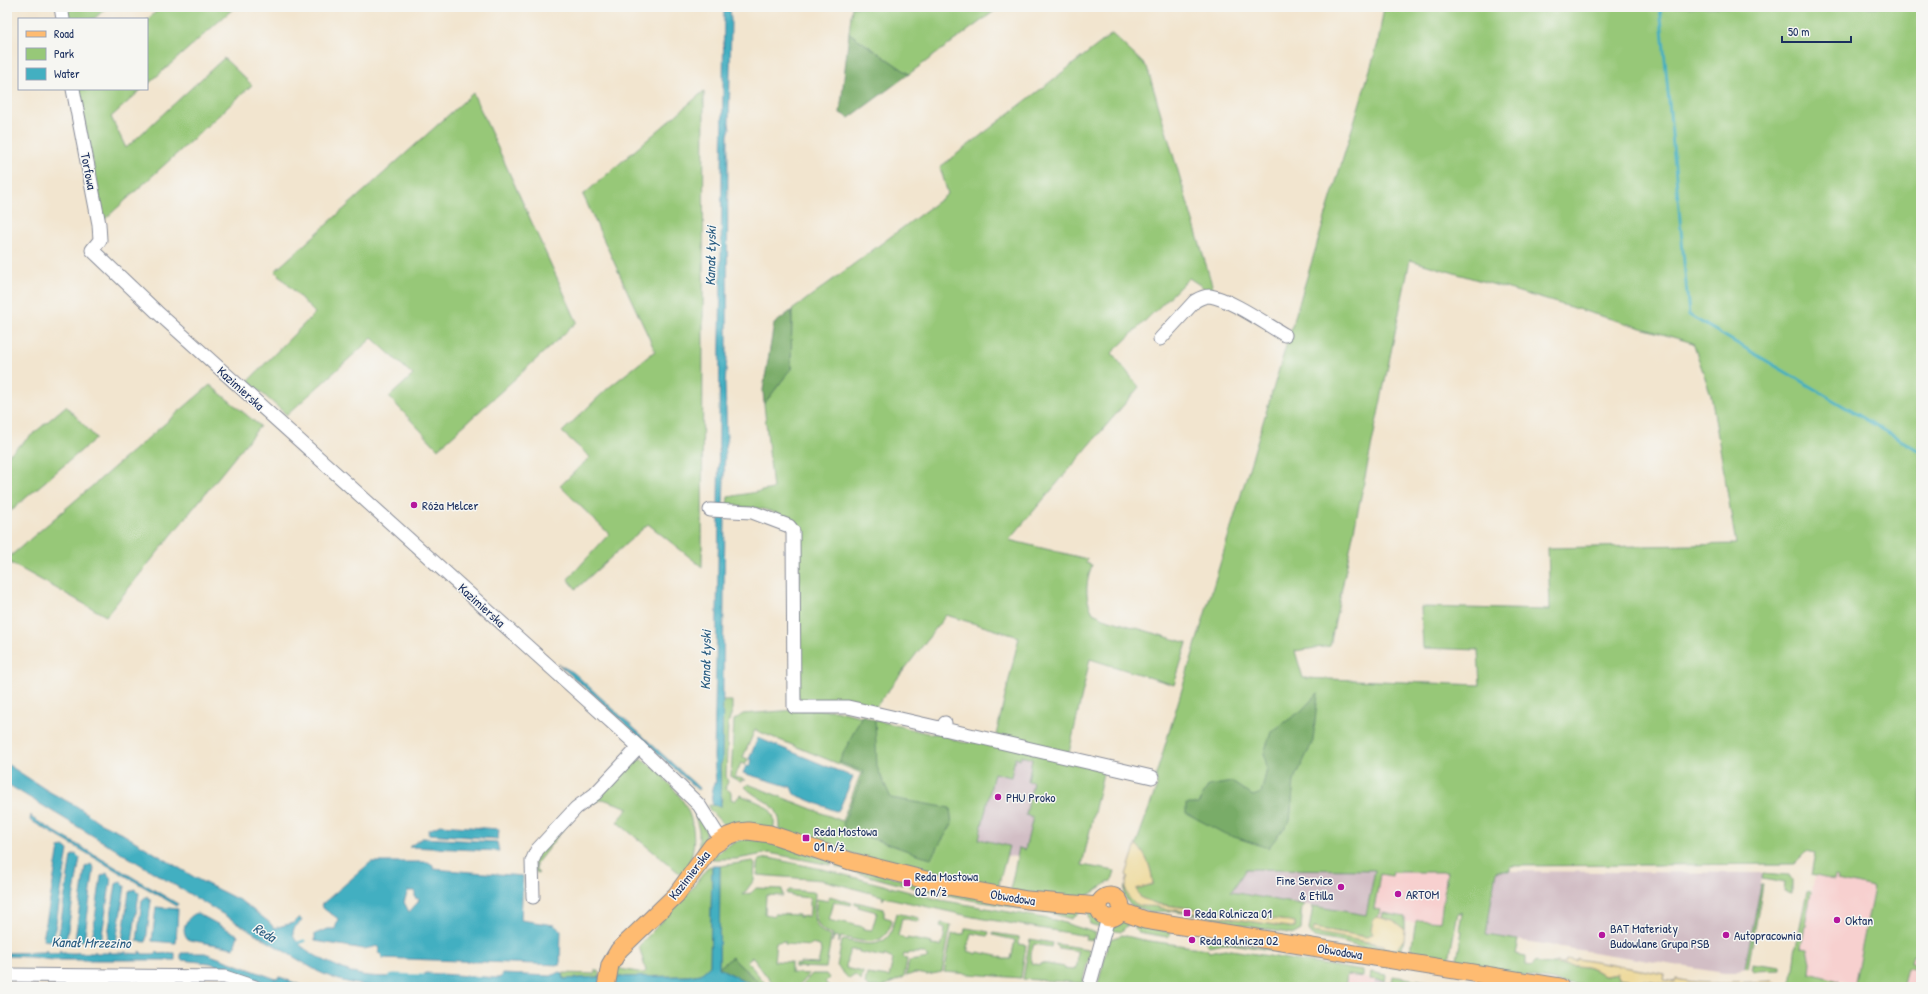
<svg xmlns="http://www.w3.org/2000/svg" width="1928" height="994" viewBox="0 0 1928 994" font-family="'Patrick Hand',sans-serif">
  <rect width="100%" height="100%" fill="#f6f6f2"/>
  <filter id="ink" filterUnits="userSpaceOnUse"><feTurbulence type="fractalNoise" baseFrequency=".025" numOctaves="2"/><feDisplacementMap in="SourceGraphic" scale="8" xChannelSelector="R" yChannelSelector="G"/><feConvolveMatrix kernelMatrix="1 2 1 2 8 2 1 2 1" color-interpolation-filters="sRGB"/></filter>
  <filter id="wash" filterUnits="userSpaceOnUse"><feTurbulence type="fractalNoise" baseFrequency=".012" numOctaves="4" result="noise"/><feDisplacementMap in="SourceGraphic" scale="16" xChannelSelector="R" yChannelSelector="G"/><feGaussianBlur stdDeviation="0.9" result="paint"/><feColorMatrix in="noise" values="0 0 0 0 0 0 0 0 0 0 0 0 0 0 0 0 0 1.4 0 .05"/><feComposite in="paint" operator="in"/></filter>
  <g filter="url(#wash)">
    <rect width="100%" height="100%" fill="#f2e5cf"/>
    <g fill="#f7d0cf">
      <polygon points="1375,870 1453,871 1445,928 1366,915"/>
      <polygon points="1815,876 1833,880 1834,876 1838,876 1837,880 1874,888 1855,984 1822,977 1796,974"/>
      <polygon points="1904,953 1921,957 1921,987 1897,987"/>
      <polygon points="1338,973 1375,980 1374,987 1336,987"/>
    </g>
    <g fill="#d2bec5">
      <polygon points="993,750 1066,766 1044,862 969,849"/>
      <polygon points="1247,869 1375,870 1366,915 1230,892"/>
      <polygon points="1496,871 1763,873 1745,967 1736,973 1724,973 1486,935"/>
      <polygon points="1375,980 1422,987 1374,987"/>
    </g>
    <g fill="#97c878" stroke="#597c6b" fill-rule="evenodd">
      <polygon points="63,7 107,7 94,19 65,19"/>
      <polygon points="161,7 235,7 147,85 147,20"/>
      <polygon points="852,7 1000,7 909,74 849,33"/>
      <path d="M1384 7H1921V957L1913 955 1911 963 1921 965V970L1907 968 1902 987H1856L1855 981 1874 888 1837 880 1838 877 1835 876 1834 880 1811 875 1815 853 1807 851 1794 864 1510 866V871H1496L1486 935 1518 940 1515 954 1526 956V965L1532 966 1536 961 1539 963 1587 967 1605 975 1617 973 1619 978 1691 987H1591L1462 966 1457 960 1462 931 1459 930 1462 913 1458 912 1449 959 1446 962 1410 956 1416 921 1418 920 1440 922 1447 872H1393L1392 876 1380 874 1374 909 1380 910 1374 934 1367 937 1314 928 1395 950 1404 939 1401 952 1399 954H1384L1342 942 1313 937 1309 930 1313 906 1366 915 1375 870 1246 869 1231 892 1305 905 1302 907 1301 915 1302 917 1301 930 1294 934 1222 922 1223 919 1171 911 1151 912 1130 905 1124 895 1125 886 1126 891 1143 906 1154 905 1161 908 1295 928V922L1157 904 1141 898 1136 889 1153 884C1151 867 1147 856 1136 844L1157 786 1156 775 1378 43ZM1410 260 1693 343 1711 395 1736 544 1548 548 1550 610 1421 607 1423 648 1478 650 1480 685 1303 678 1295 651 1330 646Z"/>
      <path d="M1112 34 1147 67 1215 295 1189 278 1112 353 1139 387 1009 540 1087 559 1086 563 1092 565C1086 583 1084 596 1093 613L1106 619 1187 643 1174 685 1090 659 1069 753 996 735 1019 637 946 615 875 708 810 704 801 700 796 691 800 534C797 530 794 524 791 521 775 508 746 506 727 507L728 497 773 489 764 404 791 369 792 310 948 194 940 167Z"/>
      <polygon points="224,58 252,85 104,220 78,89 142,89 111,117 126,148"/>
      <polygon points="704,91 702,567 648,524 576,589 568,579 609,534 560,486 590,457 562,432 607,389 655,351 583,195"/>
      <polygon points="473,93 577,322 438,449 389,397 413,375 372,338 287,415 248,381 315,313 275,271"/>
      <polygon points="210,385 260,426 106,616 7,561 7,559"/>
      <polygon points="66,406 96,438 7,514 7,456"/>
      <path d="M722 701H732V712L728 724 726 776 728 782 725 788 731 792V799L735 801 740 795C757 802 780 807 773 830L724 825 709 809V805L720 806 722 798 720 791V766L722 760Z"/>
      <path d="M795 710H835L931 734 943 733C956 743 967 745 983 740L1104 769 1082 865 1115 871 1112 880 1084 898 1012 891 1011 886 1019 848 1025 850 1033 817 1026 815 1033 782 1028 781 1032 759 1021 756 1020 759 1015 758 1011 777 994 773 979 839 1009 846 998 887 899 869 780 830C781 801 762 804 745 787L748 784 842 821 861 773 755 730 743 757 748 759 745 765 741 763 735 777 746 780H742L741 782 731 777 734 720 743 714Z"/>
      <path d="M637 757 640 760 641 758 651 766 652 765 665 777V780C694 806 703 841 683 876L617 822 629 808 603 799 580 808 536 864V870L539 872 537 873 535 871 534 862 539 850 580 807 601 791 627 762Z"/>
      <path d="M693 807C704 823 713 831 699 850V831Z"/>
      <path d="M755 838 832 861 831 865 769 853 737 859H711C724 846 737 839 755 838Z"/>
      <polygon points="769,858 826,870 940,900 1055,920 1096,933 1094,940 1085,939 1086,936 1081,935 973,917 884,897 883,900 882,896 823,880 757,875 759,860"/>
      <path d="M753 861 755 863 754 880 743 895 751 893 756 888 782 889 783 896 766 895 765 914 774 916 775 914 799 915V917L809 916 810 911V898L791 896V894H787V892L789 890 813 892 815 893C814 915 809 926 831 937L826 968 795 967V964L799 965V963L818 964 821 951 820 946 811 944 810 946 785 944V941L776 942 774 961 791 962V973L809 974 797 987H775L752 957 747 961 768 987H763C753 975 741 968 732 957L719 968 720 866Z"/>
      <polygon points="838,862 903,880 902,885 836,867"/>
      <polygon points="712,866 710,966 701,974 688,976 615,977 617,968 621,962 620,969 644,973 646,971 639,946 690,891 708,867"/>
      <polygon points="1763,873 1789,875 1792,880 1792,893 1784,891 1785,883 1762,879"/>
      <polygon points="911,882 1082,910 1071,919 1050,913 976,901 910,887"/>
      <polygon points="1761,885 1763,885 1748,968 1745,967"/>
      <polygon points="1807,891 1811,892 1801,948 1808,949 1811,962 1810,973 1839,981 1842,987 1822,984 1823,987 1791,987 1795,952"/>
      <path d="M830 896 852 903 851 905 834 902 829 920 839 923V921L863 927V929L872 930 877 912 858 907 859 905 854 904 856 902 884 909V917L891 919 892 921C884 950 863 941 841 937L839 943V937L835 936 832 942 833 935C815 930 814 916 817 899L828 901Z"/>
      <path d="M1087 910C1096 914 1101 917 1100 927L1090 924Z"/>
      <path d="M896 913 919 918V922L902 918 898 936 907 940V938L932 943 931 945 941 946 944 937 945 928 940 926 941 923 951 925 942 972 927 975 915 973 906 976 909 961 929 958 925 953H909L908 955 904 954 903 958 907 959 904 977 882 987H868L865 984 867 974 889 977 893 959 884 955V957L859 952V950H850L847 959 846 968 863 972 861 981 855 975 849 979 837 966 842 941 844 940C860 943 882 950 891 932 893 926 894 919 896 913Z"/>
      <polygon points="1383,913 1405,917 1405,930 1393,920 1382,918"/>
      <polygon points="1119,919 1130,923 1121,932 1111,930 1112,924"/>
      <polygon points="1136,922 1170,933 1170,935 1167,937 1138,932 1135,928"/>
      <polygon points="967,928 989,932 988,936 971,933 968,946 968,951 977,954 978,952 1002,957 1002,959 1011,959 1015,940 993,935 993,933 1019,937 1019,944 1026,945 1021,978 944,972 952,934 964,934 965,929"/>
      <polygon points="1122,935 1143,940 1207,949 1209,952 1225,949 1363,971 1363,977 1347,975 1345,987 1097,987 1110,939"/>
      <polygon points="1203,938 1363,962 1364,965 1225,943 1209,946"/>
      <polygon points="1030,939 1052,943 1051,947 1034,944 1031,953 1031,963 1040,965 1041,963 1065,967 1065,969 1074,970 1077,965 1078,951 1059,948 1055,944 1088,949 1090,953 1082,983 1023,979"/>
      <polygon points="1752,963 1781,967 1781,970 1754,971 1752,968"/>
      <polygon points="595,969 600,973 600,977 563,979 563,973 595,974"/>
      <polygon points="1371,972 1386,975 1385,981 1370,979"/>
      <polygon points="812,974 826,974 829,978 825,982 830,987 800,987"/>
      <polygon points="1393,976 1437,983 1436,987 1422,987 1392,982"/>
    </g>
    <g fill="#79ac68" stroke="#4a6e63">
      <polygon points="849,33 909,74 849,118 840,113"/>
      <polygon points="792,310 791,369 764,404 763,390 774,324"/>
      <polygon points="1318,693 1313,741 1294,781 1290,821 1268,848 1225,834 1186,813 1186,804 1198,804 1208,786 1232,782 1253,796 1261,793 1267,769 1264,753 1271,732 1301,711"/>
      <path d="M862 715 875 720 877 767 891 798 950 808 952 824 931 858C903 851 876 837 847 833L843 824 864 772 839 762Z"/>
      <path d="M732 957C741 968 753 975 763 987H757L719 968Z"/>
    </g>
    <g fill="#eeda9e" stroke="#84847e">
      <path d="M1136 844C1147 856 1151 867 1153 884L1136 889 1141 898 1157 904 1295 922V928L1161 908C1154 905 1149 907 1142 906 1127 902 1123 890 1128 876L1126 875Z"/>
      <polygon points="1377,917 1393,920 1405,930 1404,939 1396,950 1384,947 1384,945 1313,932 1314,928 1367,937 1373,934 1371,930 1373,921"/>
      <path d="M1566 959 1576 961 1577 959 1665 974 1664 980 1675 982 1676 979C1708 986 1740 982 1773 981L1778 985 1777 987H1691L1619 978 1617 973 1605 975 1587 967 1555 964V962L1565 963Z"/>
    </g>
    <g fill="#43afc1" stroke="#2f6f90" fill-rule="evenodd">
      <polygon points="724,7 730,7 731,21 729,123 730,128 728,135 727,358 725,384 727,442 725,452 723,506 718,506"/>
      <path d="M719 515H725L722 760 720 766 721 806 713 805C710 797 713 792 714 783H716L714 757Z"/>
      <polygon points="558,664 573,672 699,788 698,790 586,688"/>
      <polygon points="758,738 853,777 838,812 794,794 791,787 743,773 746,766 749,767 752,760 749,759"/>
      <path d="M7 764 48 791 78 807 99 822 118 831 199 880 241 901 269 922 274 928 293 923 299 917 302 921C298 924 293 928 293 933 292 949 347 972 361 975 379 978 398 976 416 977V987C377 987 352 988 317 971L7 784Z"/>
      <polygon points="31,815 32,818 178,904 177,906 30,820"/>
      <polygon points="440,825 499,829 498,839 428,834 429,830"/>
      <polygon points="422,838 497,842 499,851 409,847"/>
      <polygon points="65,847 68,850 53,941 43,940 59,848"/>
      <polygon points="76,854 80,858 66,941 58,940 71,856"/>
      <path d="M371 862H428L433 865V869L523 876 521 920 554 925 561 931 560 965 382 958 381 954 378 953 380 949 378 946 364 949 315 941V934L328 929H335L338 919C333 914 324 911 321 905ZM408 891H415V898L419 899 418 902 409 912 404 902Z"/>
      <polygon points="91,864 94,868 84,941 75,940 85,867"/>
      <polygon points="712,866 720,866 719,968 757,987 614,987 615,977 688,976 701,974 710,966"/>
      <polygon points="107,873 111,878 101,941 92,940 101,876"/>
      <polygon points="121,881 125,886 116,942 107,941 116,884"/>
      <polygon points="135,889 139,893 132,942 122,941 129,892"/>
      <polygon points="147,896 151,901 146,942 137,941 142,900"/>
      <polygon points="156,907 178,909 176,943 152,941"/>
      <path d="M197 913 238 935 234 948 189 940C179 931 186 917 197 913Z"/>
      <polygon points="46,950 48,953 59,953 60,950 62,953 77,953 78,951 80,953 94,953 95,951 96,953 109,953 110,951 111,953 124,953 126,951 126,953 139,954 140,951 142,954 156,954 157,951 159,954 168,953 169,952 170,953 175,953 175,960 52,960 30,957 7,956 7,953 45,952"/>
      <polygon points="181,953 205,953 276,979 280,977 305,987 271,985 210,963 181,960"/>
      <polygon points="559,972 563,973 563,979 600,977 599,987 423,987 425,973 500,978 502,974 551,976"/>
    </g>
    <g fill="none" stroke-linecap="round" stroke-linejoin="round">
      <g stroke="#43afc1" stroke-width="3">
        <polyline points="1660,7 1689,315 1921,452"/>
        <polyline points="295,944 304,941"/>
      </g>
      <polyline stroke="#43afc1" stroke-width="17" points="394,982 445,984"/>
    </g>
  </g>
  <g filter="url(#ink)">
    <g fill="none" stroke-linecap="round" stroke-linejoin="round">
      <defs>
        <g id="minor">
          <polyline points="61,7 63,19"/>
          <polyline points="73,89 99,224 100,240 92,250 157,312 639,747 699,805 721,840"/>
          <path d="M1160 339 1195 301C1200 298 1204 296 1210 296 1230 299 1266 324 1285 335"/>
          <polyline points="710,510 752,512 789,526 793,531 794,707 848,707 944,729"/>
          <polyline points="945,723 944,729 1152,777"/>
          <polyline points="533,897 532,861 537,850 576,808 595,794 639,747"/>
          <polyline points="7,975 225,977 255,987"/>
          <polyline points="1089,987 1108,918"/>
        </g>
        <g id="major">
          <circle cx="1110" cy="907" r="11"/>
          <polyline points="1121,911 1145,920 1560,987"/>
          <polyline points="606,987 610,965 619,950 676,895 712,846 728,836 739,832 748,831 770,834 850,861 954,887 1027,900 1099,906"/>
        </g>
      </defs>
      <use href="#minor" stroke="#868a96" stroke-width="15"/>
      <use href="#major" stroke="#868a96" stroke-width="19"/>
      <use href="#minor" stroke="#fff" stroke-width="13"/>
      <use href="#major" stroke="#febb71" stroke-width="17"/>
    </g>
  </g>
  <g fill="#b5179e" stroke="#f6f6f2" stroke-width="1.5">
    <circle cx="414" cy="505" r="4"/>
    <circle cx="998" cy="797" r="4"/>
    <rect x="802" y="834" width="8" height="8" rx="2"/>
    <rect x="903" y="879" width="8" height="8" rx="2"/>
    <circle cx="1341" cy="887" r="4"/>
    <circle cx="1398" cy="894" r="4"/>
    <rect x="1183" y="909" width="8" height="8" rx="2"/>
    <circle cx="1837" cy="920" r="4"/>
    <circle cx="1602" cy="935" r="4"/>
    <circle cx="1726" cy="935" r="4"/>
    <circle cx="1192" cy="940" r="4"/>
  </g>
  <g text-anchor="middle" dominant-baseline="central" stroke-width="3" stroke-linejoin="round" paint-order="stroke">
    <g font-size="13" fill="#1b2f5e" stroke="#f6f6f2">
      <text transform="translate(89 171) rotate(79)">Torfowa</text>
      <text transform="translate(241 388) rotate(42)">Kazimierska</text>
      <text transform="translate(482 605) rotate(42)">Kazimierska</text>
      <text transform="translate(689 875) rotate(-52)">Kazimierska</text>
      <text transform="translate(1013 897) rotate(9)">Obwodowa</text>
      <text transform="translate(1340 951) rotate(9)">Obwodowa</text>
    </g>
    <g font-size="13" fill="#1b2f5e" stroke="#f6f6f2" text-anchor="start">
      <text x="422" y="505">Róża Melcer</text>
      <text x="1006" y="797">PHU Proko</text>
      <text x="814" y="831">Reda Mostowa<tspan x="814" dy="15">01 n/ż</tspan></text>
      <text x="915" y="876">Reda Mostowa<tspan x="915" dy="15">02 n/ż</tspan></text>
      <text x="1333" y="880" text-anchor="end">Fine Service<tspan x="1333" dy="15">&amp; Etilla</tspan></text>
      <text x="1406" y="894">ARTOM</text>
      <text x="1195" y="913">Reda Rolnicza 01</text>
      <text x="1845" y="920">Oktan</text>
      <text x="1610" y="928">BAT Materiały<tspan x="1610" dy="15">Budowlane Grupa PSB</tspan></text>
      <text x="1734" y="935">Autopracownia</text>
      <text x="1200" y="940">Reda Rolnicza 02</text>
    </g>
    <g font-size="14" font-style="italic" fill="#295c81" stroke="#f6f6f2">
      <text transform="translate(710 256) rotate(-89)">Kanał Łyski</text>
      <text transform="translate(705 660) rotate(-89)">Kanał Łyski</text>
      <text transform="translate(265 932) rotate(31)">Reda</text>
      <text transform="translate(91 942) rotate(1)">Kanał Mrzezino</text>
    </g>
  </g>
  <rect width="1928" height="994" fill="none" stroke="#f6f6f2" stroke-width="24"/>
  <rect x="18" y="18" width="130" height="72" fill="#f6f6f2" stroke="#9ea6b7"/>
  <rect x="26" y="31" width="20" height="6" fill="#febb71" stroke="#9ea6b7"/>
  <text x="54" y="38" font-size="12" fill="#1b2f5e">Road</text>
  <rect x="26" y="48" width="20" height="12" fill="#97c878" stroke="#9ea6b7"/>
  <text x="54" y="58" font-size="12" fill="#1b2f5e">Park</text>
  <rect x="26" y="68" width="20" height="12" fill="#43afc1" stroke="#9ea6b7"/>
  <text x="54" y="78" font-size="12" fill="#1b2f5e">Water</text>
  <path d="M1782 36v6h69v-6" fill="none" stroke="#1b2f5e" stroke-width="2"/>
  <text x="1788" y="36" font-size="12" fill="#1b2f5e" stroke="#f6f6f2" stroke-width="3" paint-order="stroke">50 m</text>
</svg>
